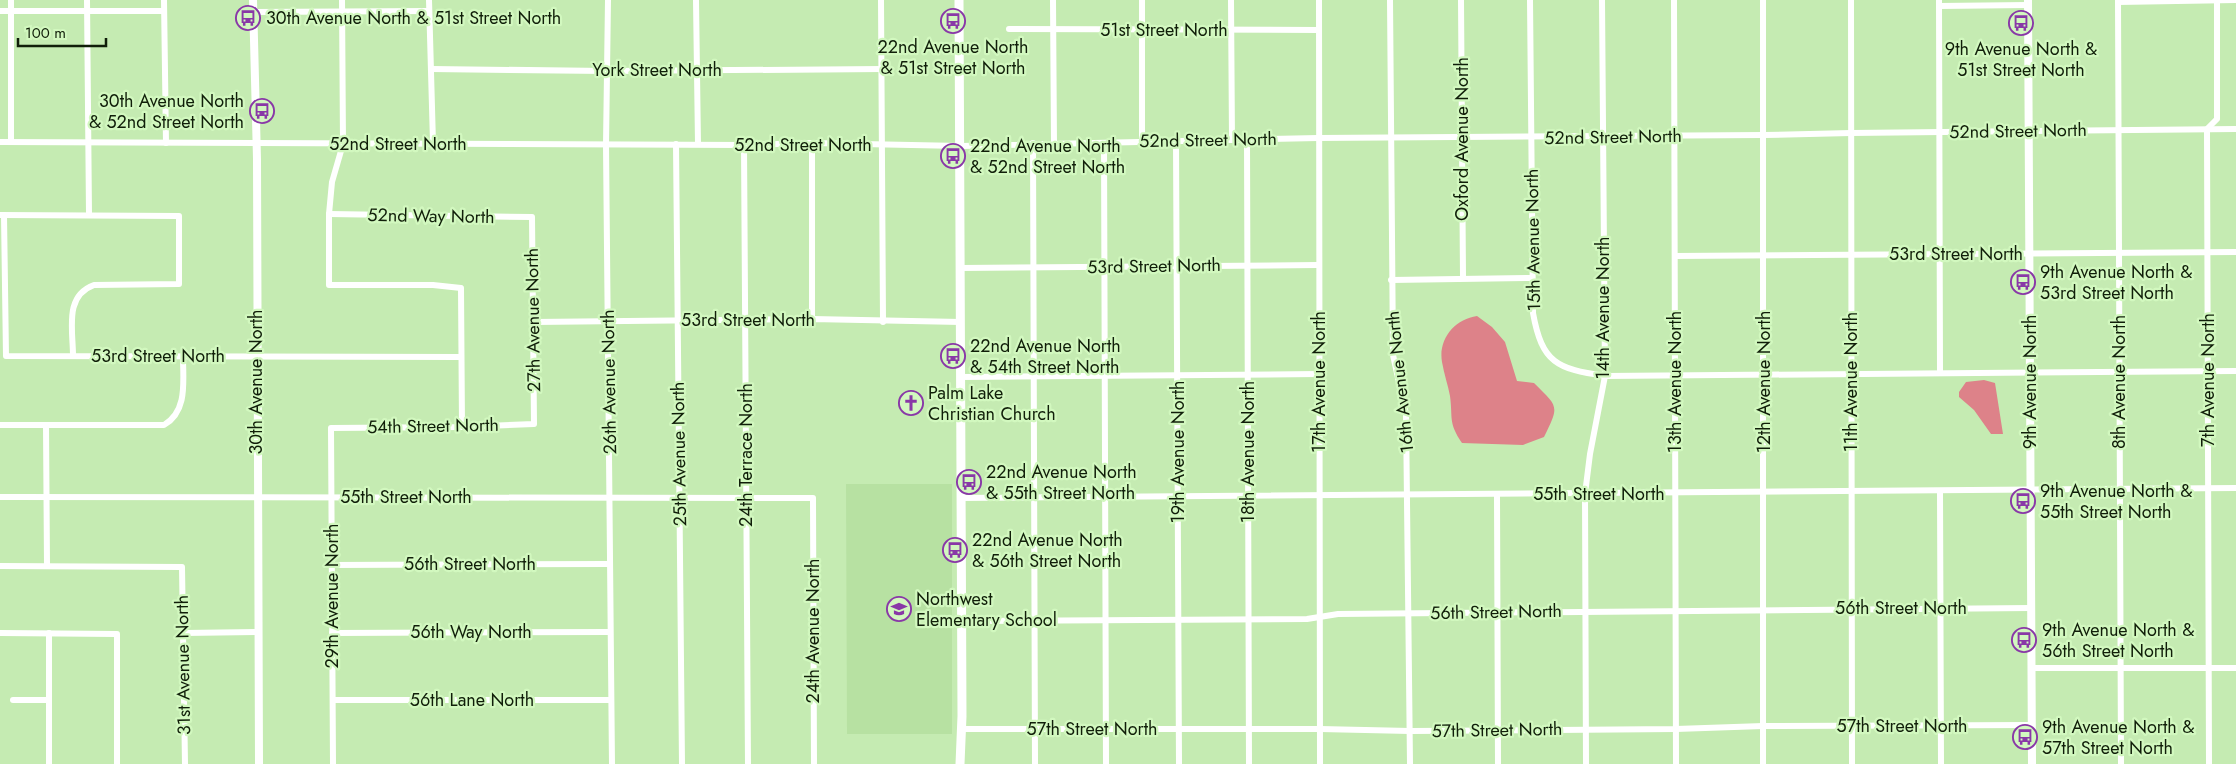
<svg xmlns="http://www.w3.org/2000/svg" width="2236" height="764" viewBox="0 0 2236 764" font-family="Jost,sans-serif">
  <rect width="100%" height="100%" fill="#c5ebb2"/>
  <polygon fill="#b7e1a2" points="846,484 952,484 952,734 847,734"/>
  <g fill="#dd8289">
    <path d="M1477 316 1492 327 1505 342 1517 381 1534 383C1558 407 1560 405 1544 437L1523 445 1462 443C1448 422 1453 419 1450 396 1448 385 1444 374 1442 362 1438 339 1455 319 1477 316Z"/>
    <polygon points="1984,380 1995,383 2003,434 1991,434 1974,410 1959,397 1959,392 1966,382"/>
  </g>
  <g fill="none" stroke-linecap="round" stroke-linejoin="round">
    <g stroke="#fff" stroke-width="6">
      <polyline points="11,0 11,142"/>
      <polyline points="87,0 89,214"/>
      <polyline points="164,0 166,143"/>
      <polyline points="342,0 343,144 332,182 329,214 329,285 433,285 461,288 462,427"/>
      <polyline points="429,0 433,143"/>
      <polyline points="608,0 606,145 612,764"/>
      <polyline points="696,0 698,144"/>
      <polyline points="881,0 883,322"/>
      <polyline points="1053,0 1054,144"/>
      <polyline points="1142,0 1142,142"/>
      <polyline points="1231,0 1232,140"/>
      <polyline points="1319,0 1320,764"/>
      <polyline points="1390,0 1393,355 1406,414 1410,764"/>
      <polyline points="1461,0 1463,278"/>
      <path d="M1530 0 1533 313C1542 363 1557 369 1605 376L2236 371"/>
      <polyline points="1674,0 1676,764"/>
      <polyline points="1763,0 1763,764"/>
      <polyline points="1851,0 1852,764"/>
      <polyline points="1939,0 1940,372"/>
      <polyline points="2118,0 2121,764"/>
      <polyline points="2118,2 2236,0"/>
      <polyline points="1939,6 2028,5"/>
      <polyline points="0,11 164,11"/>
      <polyline points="253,12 429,11"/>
      <polyline points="1009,29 1319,30"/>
      <polyline points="431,69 607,71 883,69"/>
      <polyline points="1247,140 1249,764"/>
      <polyline points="1176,141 1179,764"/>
      <polyline points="0,142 744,145 812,143 961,146 1318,138 1764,135 1851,133 2236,129"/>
      <polyline points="812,143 812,319"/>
      <polyline points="1033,143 1035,764"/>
      <polyline points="1104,143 1106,764"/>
      <polyline points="676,144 682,764"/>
      <polyline points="744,145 748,764"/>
      <polyline points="329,214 532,217 534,424 462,427 331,428 333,764"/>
      <path d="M0 215 179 216V284L94 285C64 296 73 329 73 356"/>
      <polyline points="4,215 6,356 461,357"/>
      <polyline points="1675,256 2236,252"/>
      <polyline points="961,268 1318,265"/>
      <polyline points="1391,280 1532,278"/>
      <polyline points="534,322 812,319 961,322"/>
      <polyline points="961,377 1318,374"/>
      <path d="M0 425H164C188 411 183 381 183 357"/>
      <polyline points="46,425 47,565"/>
      <polyline points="1940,491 1941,764"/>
      <polyline points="1497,495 1498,764"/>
      <polyline points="0,497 813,498 814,764"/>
      <polyline points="961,498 2236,488"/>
      <polyline points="332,565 609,564"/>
      <polyline points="0,566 182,567 185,764"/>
      <polyline points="962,621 1307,619 1338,614 2031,608"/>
      <polyline points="0,633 117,634 117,764"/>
      <polyline points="184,633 258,632"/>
      <polyline points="332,633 610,632"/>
      <polyline points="2031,668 2236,668"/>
      <polyline points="13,700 49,700"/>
      <polyline points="333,700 610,700"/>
      <polyline points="962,729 1320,729 1410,731 1676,729 1763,726 2032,725"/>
      <polyline points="49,764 49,633"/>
      <polyline points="1586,764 1585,494 1590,454 1605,376 1602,0"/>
      <polyline points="2209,764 2207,129 2217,119 2217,0"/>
    </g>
    <g stroke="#fff" stroke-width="8">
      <polyline points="253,0 257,159 259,764"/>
      <polyline points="2028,0 2032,764"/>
    </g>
    <polyline stroke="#fff" stroke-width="9" points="959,0 962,716 960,764"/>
  </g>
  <defs>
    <symbol id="bus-ring" viewBox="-11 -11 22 22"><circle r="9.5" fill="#d2f8bf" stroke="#8938a7" stroke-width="1.5"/><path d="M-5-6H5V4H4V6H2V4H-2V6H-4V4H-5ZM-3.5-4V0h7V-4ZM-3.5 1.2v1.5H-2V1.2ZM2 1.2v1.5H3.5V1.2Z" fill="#8938a7"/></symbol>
    <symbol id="church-ring" viewBox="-11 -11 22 22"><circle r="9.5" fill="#d2f8bf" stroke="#8938a7" stroke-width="1.5"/><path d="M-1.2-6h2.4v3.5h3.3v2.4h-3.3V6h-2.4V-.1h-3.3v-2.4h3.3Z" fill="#8938a7"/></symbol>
    <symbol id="school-ring" viewBox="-11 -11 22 22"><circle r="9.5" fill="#d2f8bf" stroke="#8938a7" stroke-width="1.5"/><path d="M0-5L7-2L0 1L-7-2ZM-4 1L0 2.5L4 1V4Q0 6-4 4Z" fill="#8938a7"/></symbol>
  </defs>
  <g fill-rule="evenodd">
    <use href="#bus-ring" x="234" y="4" width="28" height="28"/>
    <use href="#bus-ring" x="939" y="7" width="28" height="28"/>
    <use href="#bus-ring" x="2007" y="9" width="28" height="28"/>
    <use href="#bus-ring" x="248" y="97" width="28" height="28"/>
    <use href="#bus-ring" x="939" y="142" width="28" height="28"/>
    <use href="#bus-ring" x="2009" y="268" width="28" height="28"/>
    <use href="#bus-ring" x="939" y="342" width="28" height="28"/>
    <use href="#church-ring" x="897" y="389" width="28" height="28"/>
    <use href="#bus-ring" x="955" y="468" width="28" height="28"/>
    <use href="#bus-ring" x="2009" y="487" width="28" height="28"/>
    <use href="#bus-ring" x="941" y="536" width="28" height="28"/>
    <use href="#school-ring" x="885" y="595" width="28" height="28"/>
    <use href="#bus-ring" x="2010" y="626" width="28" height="28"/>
    <use href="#bus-ring" x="2011" y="723" width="28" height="28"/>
  </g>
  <g text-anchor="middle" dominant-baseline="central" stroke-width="4.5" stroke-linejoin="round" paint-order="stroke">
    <g font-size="18" fill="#101e09" stroke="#d2f8bf" text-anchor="start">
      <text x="266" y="18">30th Avenue North &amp; 51st Street North</text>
      <text x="953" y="47" text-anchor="middle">22nd Avenue North<tspan x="953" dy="21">&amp; 51st Street North</tspan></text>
      <text x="2021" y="49" text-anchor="middle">9th Avenue North &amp;<tspan x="2021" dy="21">51st Street North</tspan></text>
      <text x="244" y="101" text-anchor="end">30th Avenue North<tspan x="244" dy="21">&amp; 52nd Street North</tspan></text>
      <text x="970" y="146">22nd Avenue North<tspan x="970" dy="21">&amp; 52nd Street North</tspan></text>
      <text x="2040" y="272">9th Avenue North &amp;<tspan x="2040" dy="21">53rd Street North</tspan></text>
      <text x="970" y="346">22nd Avenue North<tspan x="970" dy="21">&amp; 54th Street North</tspan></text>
      <text x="928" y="393">Palm Lake<tspan x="928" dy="21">Christian Church</tspan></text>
      <text x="986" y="472">22nd Avenue North<tspan x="986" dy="21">&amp; 55th Street North</tspan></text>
      <text x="2040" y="491">9th Avenue North &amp;<tspan x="2040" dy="21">55th Street North</tspan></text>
      <text x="972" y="540">22nd Avenue North<tspan x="972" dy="21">&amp; 56th Street North</tspan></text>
      <text x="916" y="599">Northwest<tspan x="916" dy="21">Elementary School</tspan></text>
      <text x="2042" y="630">9th Avenue North &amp;<tspan x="2042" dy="21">56th Street North</tspan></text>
      <text x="2042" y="727">9th Avenue North &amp;<tspan x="2042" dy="21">57th Street North</tspan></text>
    </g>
    <g font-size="18" fill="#101e09" stroke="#d2f8bf">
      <text x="1164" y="30">51st Street North</text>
      <text x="657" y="70">York Street North</text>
      <text transform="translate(2018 131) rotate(-1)">52nd Street North</text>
      <text transform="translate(1613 137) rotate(-1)">52nd Street North</text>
      <text transform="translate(1462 139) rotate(-90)">Oxford Avenue North</text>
      <text transform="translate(1208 140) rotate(-1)">52nd Street North</text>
      <text x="398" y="144">52nd Street North</text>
      <text x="803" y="145">52nd Street North</text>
      <text transform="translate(431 216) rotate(1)">52nd Way North</text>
      <text transform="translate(1533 240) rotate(-91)">15th Avenue North</text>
      <text x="1956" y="254">53rd Street North</text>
      <text transform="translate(1154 266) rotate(-1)">53rd Street North</text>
      <text transform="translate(1603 308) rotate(-90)">14th Avenue North</text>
      <text transform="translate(533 320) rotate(-91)">27th Avenue North</text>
      <text x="748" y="320">53rd Street North</text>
      <text x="158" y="356">53rd Street North</text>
      <text transform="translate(2208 380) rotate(-90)">7th Avenue North</text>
      <text transform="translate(256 382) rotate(-90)">30th Avenue North</text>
      <text transform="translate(609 382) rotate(-91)">26th Avenue North</text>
      <text transform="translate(1319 382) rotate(-90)">17th Avenue North</text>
      <text transform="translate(1400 382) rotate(-96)">16th Avenue North</text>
      <text transform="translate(1675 382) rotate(-90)">13th Avenue North</text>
      <text transform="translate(1764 382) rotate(-90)">12th Avenue North</text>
      <text transform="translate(1851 382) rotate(-90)">11th Avenue North</text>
      <text transform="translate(2030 382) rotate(-90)">9th Avenue North</text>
      <text transform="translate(2119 382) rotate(-90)">8th Avenue North</text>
      <text transform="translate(433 426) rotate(-1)">54th Street North</text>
      <text transform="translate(1178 452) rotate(-90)">19th Avenue North</text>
      <text transform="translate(1248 452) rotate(-90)">18th Avenue North</text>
      <text transform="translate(679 454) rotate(-91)">25th Avenue North</text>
      <text transform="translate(746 455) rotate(-90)">24th Terrace North</text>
      <text x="1599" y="494">55th Street North</text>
      <text x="406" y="497">55th Street North</text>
      <text x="470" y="564">56th Street North</text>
      <text transform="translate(332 596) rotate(-90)">29th Avenue North</text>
      <text x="1901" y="608">56th Street North</text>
      <text transform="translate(1496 612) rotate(-1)">56th Street North</text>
      <text transform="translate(813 631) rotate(-90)">24th Avenue North</text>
      <text x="471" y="632">56th Way North</text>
      <text transform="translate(183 665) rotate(-91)">31st Avenue North</text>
      <text x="472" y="700">56th Lane North</text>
      <text x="1902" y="726">57th Street North</text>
      <text x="1092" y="729">57th Street North</text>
      <text transform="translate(1497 730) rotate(-1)">57th Street North</text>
    </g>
  </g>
  <path d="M18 38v8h88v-8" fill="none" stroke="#101e09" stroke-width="2.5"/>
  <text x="25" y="38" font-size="15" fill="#101e09" stroke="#d2f8bf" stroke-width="4" paint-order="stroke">100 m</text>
</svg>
